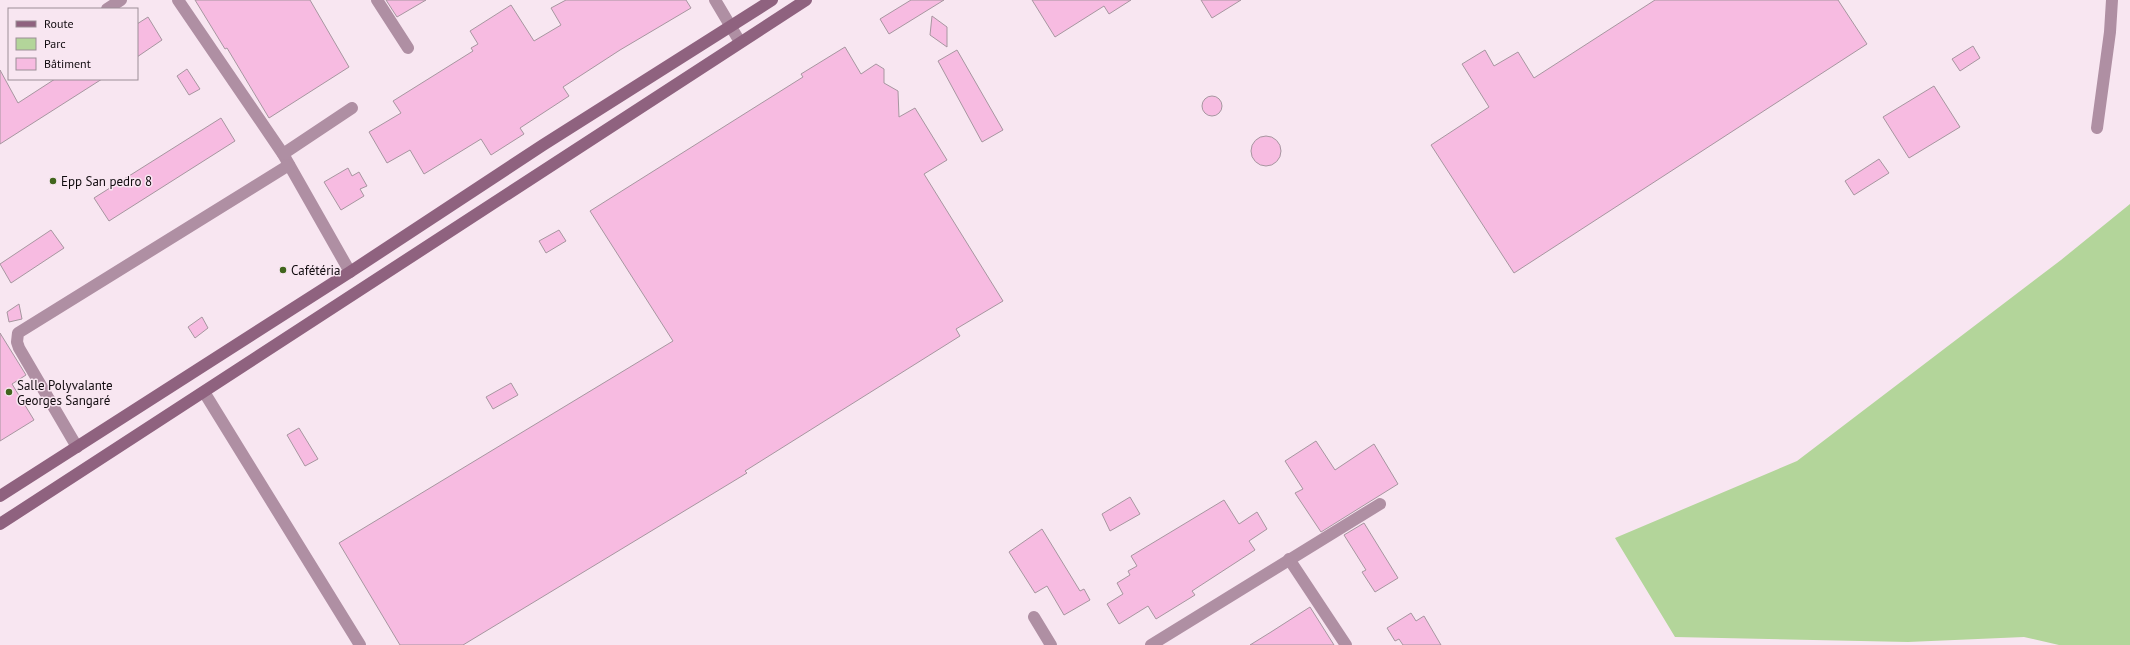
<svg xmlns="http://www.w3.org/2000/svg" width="2130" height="645" viewBox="0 0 2130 645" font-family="'PT Sans',sans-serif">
  <rect width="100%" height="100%" fill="#f8e6f1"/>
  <polygon fill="#b3d59a" points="2130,204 2130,645 2059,645 2024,637 1908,642 1675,637 1615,538 1797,461 2061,260"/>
  <g fill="#f7bbe1" stroke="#a796a0">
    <polygon points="195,0 310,0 349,67 269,118 227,48 225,49"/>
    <polygon points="386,0 426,0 397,17"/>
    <polygon points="566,0 686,0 691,8 620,50 563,87 569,96 520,128 524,134 491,155 481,139 424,174 410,150 387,163 369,132 401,113 393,101 473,51 471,48 478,44 470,31 511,5 534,41 561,25 551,8"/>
    <polygon points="911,0 944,0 889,34 880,19"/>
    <polygon points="1032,0 1131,0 1109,14 1104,6 1055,37"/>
    <polygon points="1201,0 1241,0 1212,18"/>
    <polygon points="1655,0 1838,0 1867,44 1514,273 1431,145 1489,107 1462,64 1485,50 1494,66 1518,52 1534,78"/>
    <polygon points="932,16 947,27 947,47 930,35"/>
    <polygon points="148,17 162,40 137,57 137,24"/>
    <polygon points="1973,46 1980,58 1960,71 1952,59"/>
    <polygon points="845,47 861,74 876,64 884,69 884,83 898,91 899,117 915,108 947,160 924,174 1003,301 956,329 960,336 745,471 747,473 463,645 400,645 339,543 673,341 590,211 803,77 801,74"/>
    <polygon points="957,50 1003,130 982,142 938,61"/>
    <polygon points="187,69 200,89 189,95 177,76"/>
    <polygon points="0,70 18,103 55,79 102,79 0,144"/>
    <polygon points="1934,86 1960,127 1909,158 1883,117"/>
    <circle cx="1212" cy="106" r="10"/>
    <polygon points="221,118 235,141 109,221 94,198"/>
    <circle cx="1266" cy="151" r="15"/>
    <polygon points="1879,159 1889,173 1854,195 1845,181"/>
    <polygon points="348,168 352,176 359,172 367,186 360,189 364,196 341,210 324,182"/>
    <polygon points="51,230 64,248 11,283 0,264"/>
    <polygon points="559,230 566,241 546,253 539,241"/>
    <polygon points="19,304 22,319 9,322 7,312"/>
    <polygon points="202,317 208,328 195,338 188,327"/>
    <polygon points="0,333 26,375 12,384 34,420 0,441"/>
    <polygon points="511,383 518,395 493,409 486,397"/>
    <polygon points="299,428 318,459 305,466 287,435"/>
    <polygon points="1316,441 1335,470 1374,444 1398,484 1321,532 1295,493 1303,489 1285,461"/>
    <polygon points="1130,497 1140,514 1110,531 1102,514"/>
    <polygon points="1224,500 1239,524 1257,512 1267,529 1249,541 1255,550 1192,591 1195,595 1156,619 1148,606 1119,624 1107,604 1123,594 1117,583 1130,575 1128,571 1137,566 1131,556"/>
    <polygon points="1364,523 1398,578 1375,592 1362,572 1366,570 1344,535"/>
    <polygon points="1042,529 1080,591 1084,589 1090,600 1064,615 1047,586 1035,593 1009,552"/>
    <polygon points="1310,607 1334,645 1250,645 1271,632"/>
    <polygon points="1411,613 1416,621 1424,616 1441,645 1403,645 1399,639 1395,641 1387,628"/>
  </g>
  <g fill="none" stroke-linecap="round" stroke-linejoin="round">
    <g stroke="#af8fa3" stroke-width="12">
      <polyline points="178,0 283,154 350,272"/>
      <polyline points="377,0 408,48"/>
      <polyline points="715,0 740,42"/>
      <polyline points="107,9 121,0"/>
      <polyline points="2097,128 2110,32 2112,0"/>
      <polyline points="283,154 352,108"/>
      <polyline points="204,392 360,645"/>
      <polyline points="77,447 19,348 17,342 18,333 289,165"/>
      <polyline points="1289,559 1346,645"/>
      <polyline points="1034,617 1051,645"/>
      <polyline points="1151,645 1380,504"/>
    </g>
    <g stroke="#8f627f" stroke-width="12">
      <polyline points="0,496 350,272 543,145 772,0"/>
      <polyline points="0,524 806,0"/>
    </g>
  </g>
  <g fill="#41651d" stroke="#f8e6f1" stroke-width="1.5">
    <circle cx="53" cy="181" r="4"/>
    <circle cx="283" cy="270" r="4"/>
    <circle cx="9" cy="392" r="4"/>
  </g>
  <g text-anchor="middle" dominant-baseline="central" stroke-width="3" stroke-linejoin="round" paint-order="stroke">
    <g font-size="13" fill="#110b0f" stroke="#f8e6f1" text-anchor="start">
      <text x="61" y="181">Epp San pedro 8</text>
      <text x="291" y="270">Cafétéria</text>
      <text x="17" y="385">Salle Polyvalante<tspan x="17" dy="15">Georges Sangaré</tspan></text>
    </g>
  </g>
  <rect x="8" y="8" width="130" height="72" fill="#f8e6f1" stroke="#9c8e97"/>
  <rect x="16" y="21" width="20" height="6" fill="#8f627f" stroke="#9c8e97"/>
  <text x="44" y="28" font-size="12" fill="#110b0f">Route</text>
  <rect x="16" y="38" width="20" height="12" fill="#b3d59a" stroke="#9c8e97"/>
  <text x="44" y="48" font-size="12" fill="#110b0f">Parc</text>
  <rect x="16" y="58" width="20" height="12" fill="#f7bbe1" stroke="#9c8e97"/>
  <text x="44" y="68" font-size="12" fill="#110b0f">Bâtiment</text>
</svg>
